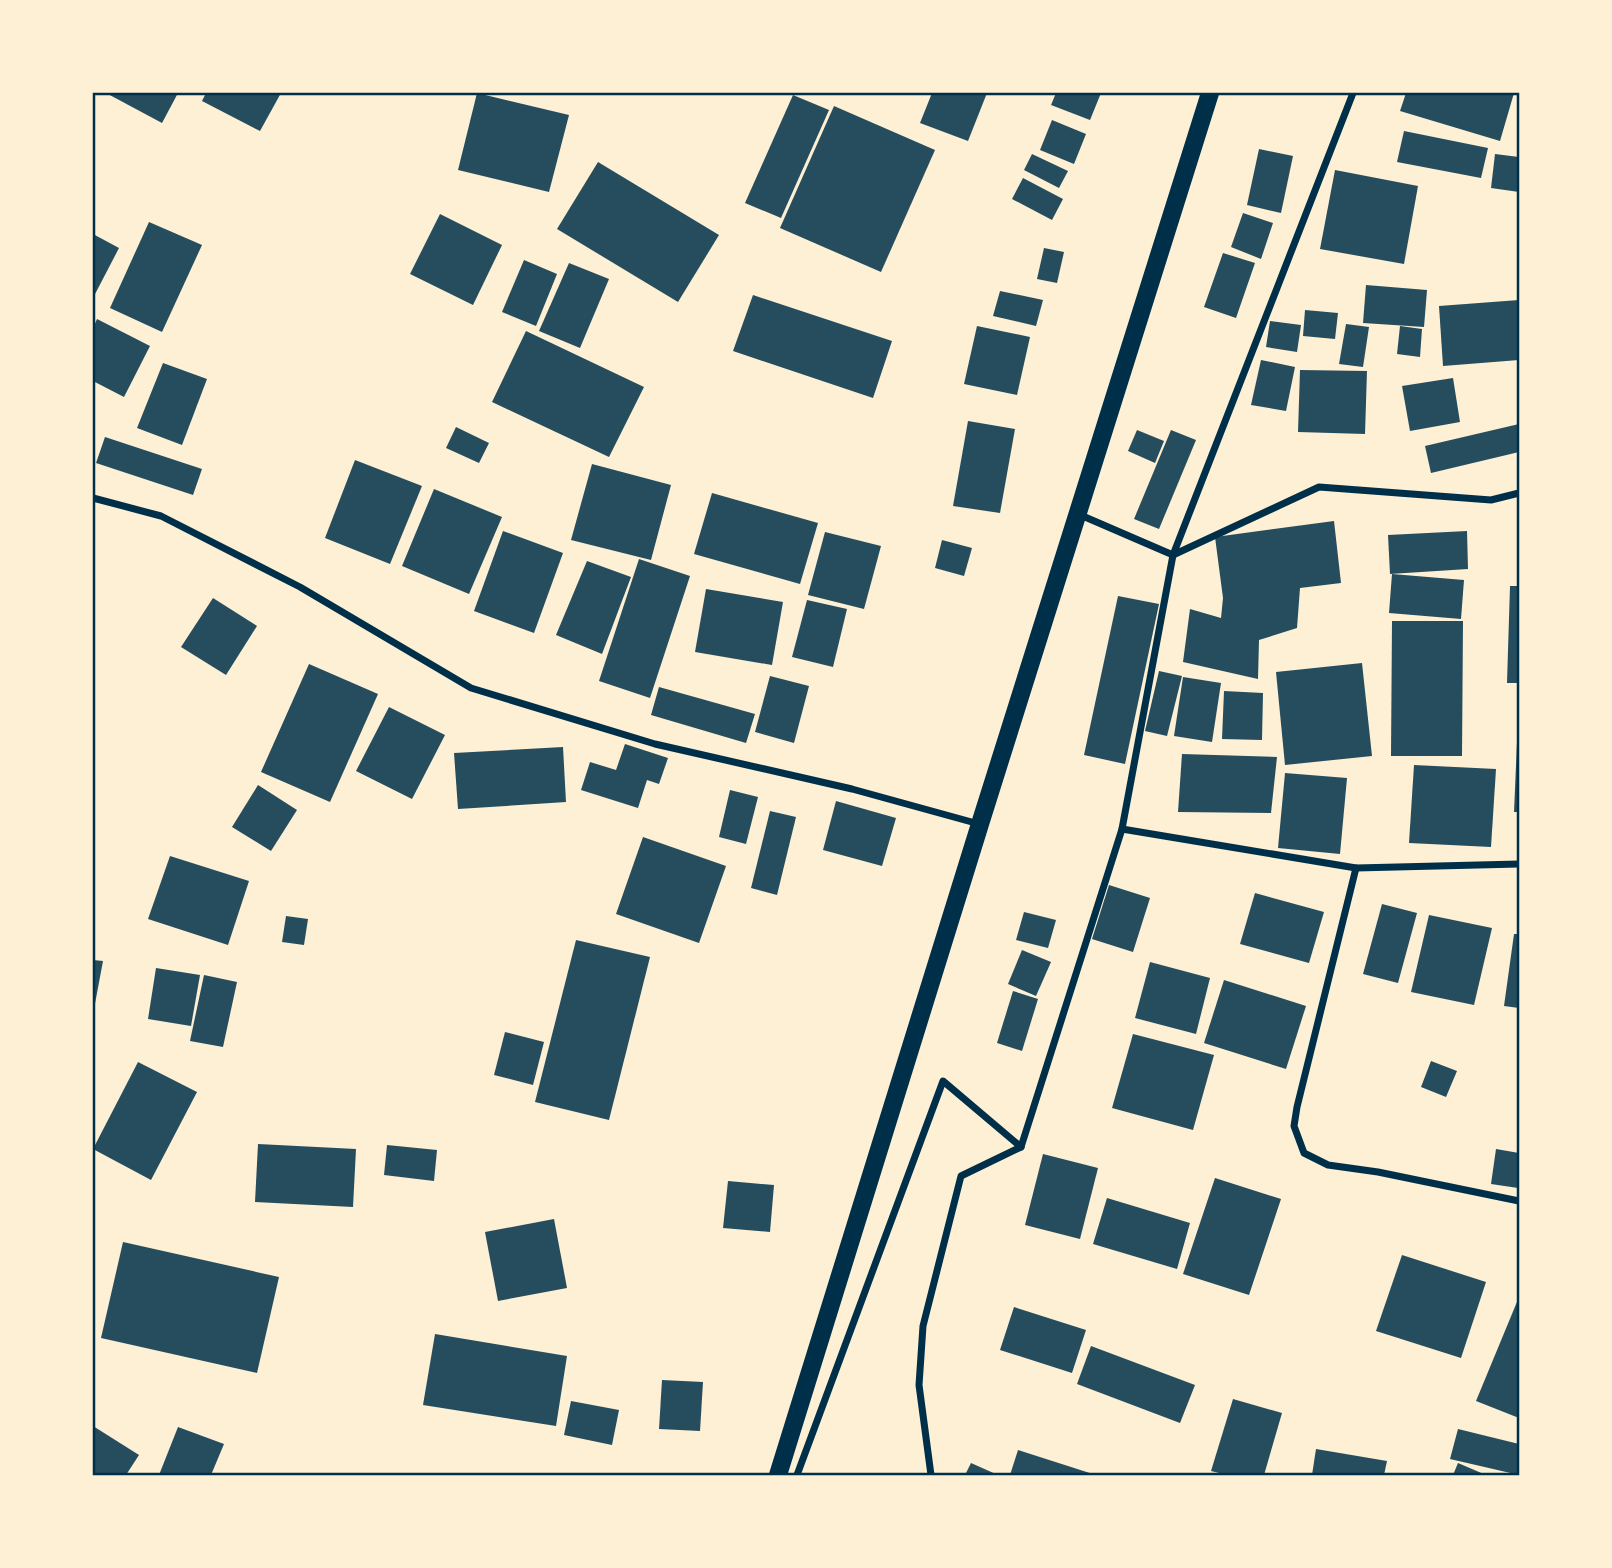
<svg xmlns="http://www.w3.org/2000/svg" width="1612" height="1568" viewBox="0 0 1612 1568" font-family="Roboto,sans-serif">
  <rect width="100%" height="100%" fill="#fdf0d5"/>
  <g fill="#264d5e">
    <polygon points="106,93 178,93 162,123"/>
    <polygon points="206,93 281,93 260,131 202,101"/>
    <polygon points="477,93 569,115 549,192 458,170"/>
    <polygon points="932,93 987,93 968,141 920,123"/>
    <polygon points="1056,93 1101,93 1090,120 1051,105"/>
    <polygon points="1406,93 1514,93 1500,141 1400,111"/>
    <polygon points="793,95 829,110 781,218 745,203"/>
    <polygon points="834,106 935,150 881,272 780,228"/>
    <polygon points="1052,120 1086,134 1074,164 1040,150"/>
    <polygon points="1404,131 1488,148 1481,178 1397,162"/>
    <polygon points="1259,149 1293,156 1281,213 1247,205"/>
    <polygon points="1032,154 1068,171 1059,188 1024,170"/>
    <polygon points="1495,154 1519,157 1519,192 1491,188"/>
    <polygon points="598,162 719,235 678,302 557,229"/>
    <polygon points="1335,170 1418,186 1404,264 1320,249"/>
    <polygon points="1023,178 1063,199 1052,220 1012,199"/>
    <polygon points="1243,213 1273,223 1261,259 1231,247"/>
    <polygon points="440,214 502,245 473,305 410,274"/>
    <polygon points="149,222 202,245 162,332 110,308"/>
    <polygon points="93,234 119,248 93,298"/>
    <polygon points="1044,248 1064,252 1057,283 1037,279"/>
    <polygon points="1223,253 1255,263 1236,318 1204,307"/>
    <polygon points="524,260 557,274 536,326 502,312"/>
    <polygon points="569,263 609,279 580,348 539,331"/>
    <polygon points="1366,285 1427,290 1424,327 1363,323"/>
    <polygon points="1000,291 1043,300 1036,326 993,316"/>
    <polygon points="753,295 892,341 873,398 733,351"/>
    <polygon points="1519,300 1519,360 1443,366 1439,306"/>
    <polygon points="1305,310 1338,313 1335,339 1303,336"/>
    <polygon points="97,319 150,346 124,397 93,381 93,328"/>
    <polygon points="1270,321 1301,325 1297,352 1266,347"/>
    <polygon points="1346,324 1369,327 1363,367 1339,364"/>
    <polygon points="977,326 1030,337 1017,395 964,384"/>
    <polygon points="1400,326 1422,329 1420,357 1397,354"/>
    <polygon points="526,331 644,387 609,457 492,402"/>
    <polygon points="1261,360 1295,367 1286,411 1251,405"/>
    <polygon points="163,363 207,379 182,445 137,428"/>
    <polygon points="1300,370 1367,371 1365,434 1298,432"/>
    <polygon points="1453,378 1460,422 1410,431 1402,386"/>
    <polygon points="968,421 1015,429 1000,513 953,506"/>
    <polygon points="1519,424 1519,452 1431,473 1425,446"/>
    <polygon points="456,427 489,443 479,463 446,448"/>
    <polygon points="1137,430 1164,441 1155,463 1128,451"/>
    <polygon points="1171,430 1196,440 1159,529 1134,519"/>
    <polygon points="105,437 202,469 193,495 96,463"/>
    <polygon points="355,460 422,486 390,564 325,538"/>
    <polygon points="592,464 671,485 651,560 571,540"/>
    <polygon points="434,489 502,517 469,594 402,566"/>
    <polygon points="712,493 818,523 800,584 694,554"/>
    <polygon points="1334,521 1341,583 1300,588 1297,628 1259,640 1258,679 1183,662 1190,609 1221,618 1223,598 1215,537"/>
    <polygon points="503,531 563,553 534,633 474,611"/>
    <polygon points="1467,531 1468,569 1390,574 1388,535"/>
    <polygon points="825,532 881,546 864,609 808,595"/>
    <polygon points="942,540 972,548 964,576 935,568"/>
    <polygon points="639,559 690,576 650,698 599,681"/>
    <polygon points="587,561 631,577 602,654 556,635"/>
    <polygon points="1392,574 1464,580 1461,619 1389,613"/>
    <polygon points="1510,586 1519,586 1519,683 1507,683"/>
    <polygon points="706,589 783,602 772,665 695,652"/>
    <polygon points="1118,596 1159,604 1125,764 1084,755"/>
    <polygon points="213,598 257,626 226,675 181,647"/>
    <polygon points="807,600 847,609 833,667 792,657"/>
    <polygon points="1392,621 1463,621 1462,756 1391,756"/>
    <polygon points="1362,663 1372,756 1285,765 1276,672"/>
    <polygon points="309,664 378,694 330,802 261,772"/>
    <polygon points="1159,671 1182,676 1167,736 1145,731"/>
    <polygon points="770,676 809,686 794,743 755,732"/>
    <polygon points="1183,677 1221,683 1212,742 1174,736"/>
    <polygon points="659,687 755,714 746,743 651,715"/>
    <polygon points="1224,691 1263,693 1262,740 1222,739"/>
    <polygon points="389,707 445,735 412,799 356,771"/>
    <polygon points="1517,742 1519,742 1519,812 1514,812"/>
    <polygon points="625,744 668,758 659,784 647,780 638,808 581,790 590,762 616,770"/>
    <polygon points="563,747 566,802 458,809 454,753"/>
    <polygon points="1182,754 1277,757 1271,813 1178,812"/>
    <polygon points="1414,765 1496,769 1491,847 1409,843"/>
    <polygon points="1285,773 1347,778 1340,854 1278,848"/>
    <polygon points="258,785 297,810 271,851 232,827"/>
    <polygon points="730,790 758,797 746,844 719,837"/>
    <polygon points="836,801 896,818 882,866 823,850"/>
    <polygon points="770,811 796,817 777,895 751,888"/>
    <polygon points="643,837 726,866 699,943 616,914"/>
    <polygon points="170,856 249,881 228,945 148,919"/>
    <polygon points="1109,885 1150,898 1133,952 1092,939"/>
    <polygon points="1255,893 1324,912 1309,963 1240,944"/>
    <polygon points="1382,904 1417,913 1398,983 1363,974"/>
    <polygon points="1024,912 1056,920 1048,948 1016,940"/>
    <polygon points="1429,915 1492,928 1474,1005 1411,992"/>
    <polygon points="286,916 308,919 304,945 282,942"/>
    <polygon points="1514,934 1519,934 1519,1008 1504,1006"/>
    <polygon points="576,940 650,957 609,1120 535,1102"/>
    <polygon points="1022,950 1051,962 1036,996 1008,984"/>
    <polygon points="93,960 103,961 94,1009 93,1009"/>
    <polygon points="1150,962 1210,978 1196,1034 1135,1018"/>
    <polygon points="156,968 200,975 191,1026 148,1019"/>
    <polygon points="204,975 237,982 223,1047 190,1041"/>
    <polygon points="1224,980 1306,1006 1286,1069 1204,1043"/>
    <polygon points="1013,991 1038,999 1022,1051 997,1043"/>
    <polygon points="505,1032 544,1042 533,1085 494,1075"/>
    <polygon points="1133,1034 1214,1055 1193,1130 1112,1108"/>
    <polygon points="1431,1061 1457,1071 1446,1097 1421,1087"/>
    <polygon points="138,1062 197,1092 151,1180 93,1149"/>
    <polygon points="258,1144 356,1149 353,1207 255,1202"/>
    <polygon points="387,1145 437,1150 434,1181 384,1175"/>
    <polygon points="1496,1149 1519,1153 1518,1188 1491,1184"/>
    <polygon points="1043,1154 1098,1168 1080,1239 1025,1225"/>
    <polygon points="1215,1178 1281,1199 1249,1295 1183,1274"/>
    <polygon points="728,1181 774,1185 770,1232 723,1228"/>
    <polygon points="1107,1198 1190,1223 1177,1269 1093,1244"/>
    <polygon points="554,1219 567,1288 498,1301 485,1232"/>
    <polygon points="123,1242 279,1277 257,1373 101,1338"/>
    <polygon points="1402,1255 1486,1282 1461,1358 1376,1331"/>
    <polygon points="1519,1297 1519,1418 1476,1401"/>
    <polygon points="1014,1307 1086,1330 1072,1373 1000,1350"/>
    <polygon points="435,1334 567,1356 556,1426 423,1405"/>
    <polygon points="1091,1346 1195,1385 1180,1423 1077,1384"/>
    <polygon points="662,1380 703,1382 700,1431 659,1429"/>
    <polygon points="1233,1399 1282,1413 1264,1475 1227,1475 1211,1471"/>
    <polygon points="571,1401 619,1410 612,1445 564,1435"/>
    <polygon points="93,1426 139,1455 126,1475 93,1475"/>
    <polygon points="178,1427 224,1444 211,1475 159,1475"/>
    <polygon points="1458,1429 1519,1444 1519,1475 1450,1459"/>
    <polygon points="1316,1449 1387,1461 1384,1475 1312,1475"/>
    <polygon points="1018,1450 1096,1475 1010,1475"/>
    <polygon points="971,1463 998,1475 965,1475"/>
    <polygon points="1458,1463 1486,1475 1453,1475"/>
  </g>
  <g fill="none" stroke-linecap="round" stroke-linejoin="round">
    <g stroke="#003049" stroke-width="7">
      <polyline points="93,498 161,516 300,587 471,688 655,744 852,789 979,824"/>
      <polyline points="1078,514 1173,555 1319,487 1491,500 1519,493"/>
      <polyline points="1122,829 1356,868 1519,864"/>
      <polyline points="1356,868 1297,1107 1294,1126 1304,1153 1328,1165 1378,1172 1519,1201"/>
      <polyline points="1021,1147 1122,829 1173,555 1353,93"/>
      <polyline points="797,1475 943,1081 1021,1147 961,1176 923,1326 919,1385 931,1475"/>
    </g>
    <polyline stroke="#003049" stroke-width="18" points="778,1475 980,824 1210,93"/>
  </g>
  <rect width="1612" height="1568" fill="none" stroke="#fdf0d5" stroke-width="189"/>
  <rect x="94" y="94" width="1424" height="1380" fill="none" stroke="#003049" stroke-width="2.5"/>
</svg>
